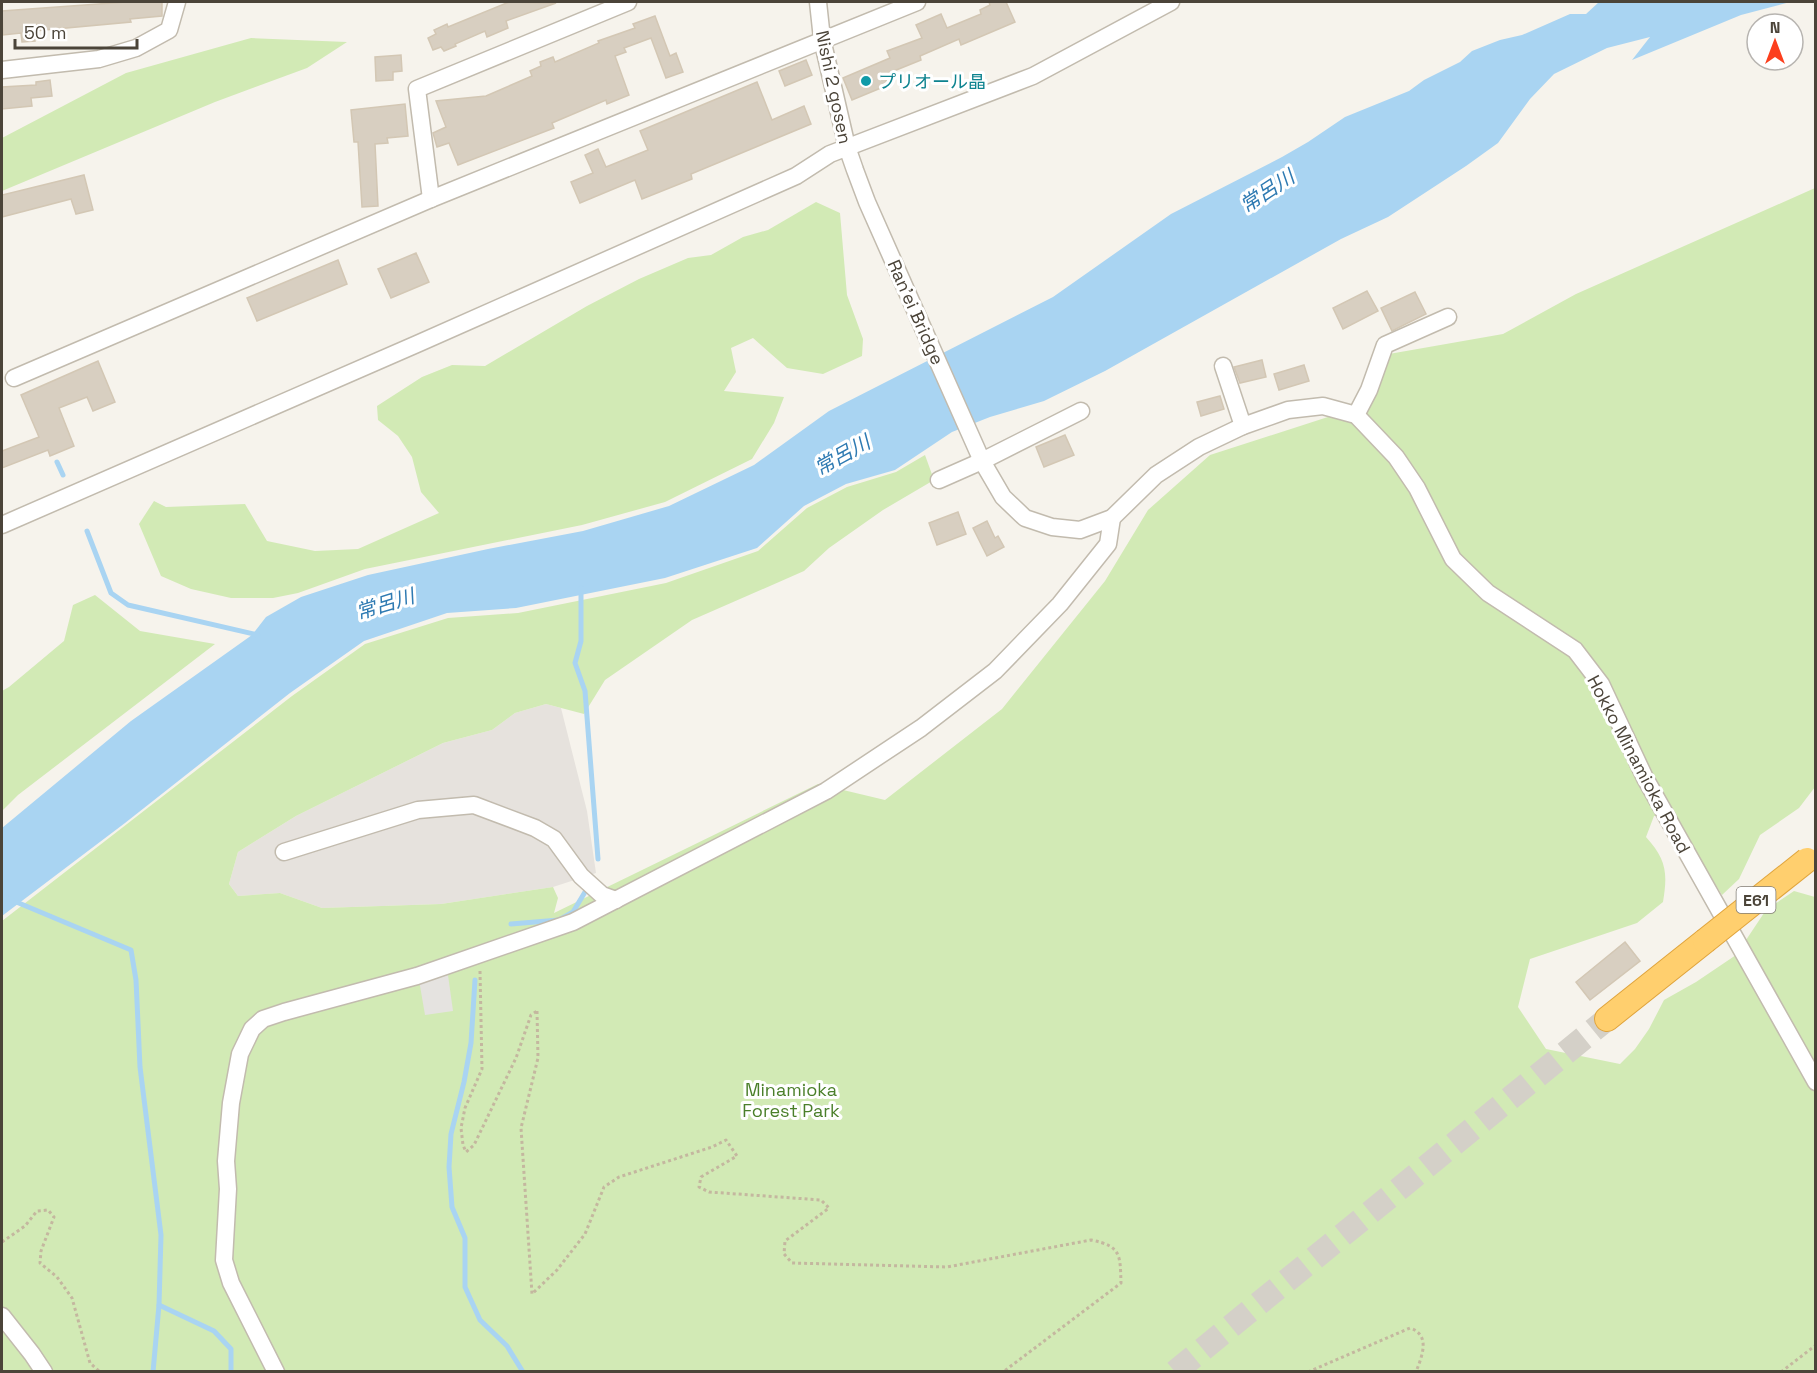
<svg xmlns="http://www.w3.org/2000/svg" width="1817" height="1373" viewBox="0 0 1817 1373" font-family="'Space Grotesk','Noto Sans JP',sans-serif">
  <rect width="100%" height="100%" fill="#f6f3ec"/>
  <polygon fill="#e6e2dd" points="546,704 561,708 587,811 596,873 553,887 441,904 322,908 280,893 238,896 229,884 238,852 296,816 443,743 492,730 515,713"/>
  <g fill="#d2eab5">
    <polygon points="251,38 347,42 307,68 215,102 2,191 2,138 126,73"/>
    <path d="M1815 188V787L1799 808 1760 835 1739 879 1722 895 1673 816H1654L1646 837C1666 859 1668 872 1663 902L1637 923 1530 959 1518 1007 1546 1049 1620 1064 1635 1049 1649 1029 1664 1000 1696 982 1736 955 1766 910 1794 891 1815 897V1371L2 1372V921L292 696 365 644 448 618 518 613 666 583 758 551 807 508 847 487 896 472 925 455 934 480 883 510 829 548 804 571 692 620 605 680 584 714 546 704 515 713 492 730 443 743 296 816 238 852 229 884 238 896 280 893 322 908 441 904 553 887 558 898 554 913 818 784 885 800 1002 709 1105 581 1148 510 1210 455 1331 416 1376 393 1389 354 1503 334 1576 294Z"/>
    <polygon points="816,202 840,213 847,295 863,339 862,356 823,374 787,368 753,338 731,348 736,372 724,391 784,397 774,423 752,459 665,502 582,525 365,569 298,593 273,598 231,598 191,589 161,576 139,524 154,501 166,507 245,504 267,541 315,551 358,549 439,513 421,492 412,457 398,436 378,420 377,406 422,377 452,365 485,366 587,306 639,279 688,258 711,255 743,237 768,230"/>
    <polygon points="95,595 140,631 215,644 18,795 2,811 2,691 9,687 64,641 73,605"/>
  </g>
  <polygon fill="#e5e3e0" points="448,975 453,1011 425,1015 419,980"/>
  <polygon fill="#a9d4f2" points="1599,2 1790,2 1741,15 1632,60 1650,37 1607,48 1554,74 1530,99 1498,143 1466,166 1388,217 1341,239 1105,371 1044,401 990,417 952,432 895,470 846,484 804,506 757,548 665,578 516,608 447,613 364,641 290,693 125,823 2,916 2,828 131,721 252,635 266,617 301,597 368,575 488,549 583,531 669,506 754,465 829,411 1053,297 1171,214 1282,157 1308,142 1345,117 1409,91 1424,80 1460,62 1472,51 1500,40 1522,35 1570,14 1586,14"/>
  <g fill="none" stroke-linecap="round" stroke-linejoin="round">
    <g stroke="#a9d4f2" stroke-width="5">
      <polyline points="57,462 63,475"/>
      <polyline points="87,531 111,593 128,605 258,635"/>
      <polyline points="581,588 581,641 575,663 585,691 598,859"/>
      <polyline points="2,896 131,950 136,980 140,1067 161,1235 159,1305 153,1372"/>
      <polyline points="511,924 559,920 573,912 585,892"/>
      <polyline points="475,980 471,1043 464,1082 451,1134 449,1167 452,1207 465,1238 465,1287 480,1320 507,1346 523,1372"/>
      <polyline points="159,1305 214,1331 231,1349 231,1372"/>
    </g>
  </g>
  <g fill="#d8cfc1" stroke="#d3c7b4" stroke-width="1.5">
    <polygon points="126,2 162,2 162,16 130,19 131,22 34,31 35,41 22,42 21,33 3,35 2,11"/>
    <polygon points="509,2 556,3 506,21 508,28 487,37 485,31 455,44 456,46 444,51 441,47 433,50 428,38 436,34 434,30 447,24 448,27"/>
    <polygon points="989,2 1006,2 1015,22 961,45 959,39 920,56 921,60 884,75 888,85 852,100 843,78 890,58 887,51 922,38 916,25 941,14 947,28 981,14 980,10 990,5"/>
    <polygon points="655,16 670,56 676,53 683,72 666,78 651,38 624,48 626,52 615,56 629,95 607,104 606,100 552,123 554,128 458,165 449,143 437,147 433,133 446,127 436,101 486,96 532,76 530,71 541,66 540,62 553,57 555,62 599,43 598,41 635,28 633,24"/>
    <polygon points="401,55 402,71 393,72 393,80 376,81 375,57"/>
    <polygon points="806,60 812,75 785,86 779,71"/>
    <polygon points="50,80 52,96 31,98 32,106 2,109 2,87 36,85 36,82"/>
    <polygon points="757,82 772,120 804,106 811,124 691,174 692,179 642,199 635,180 580,203 571,182 593,173 585,155 598,149 606,167 648,150 640,131"/>
    <polygon points="405,104 408,136 387,138 388,143 375,144 378,206 362,207 358,142 354,142 351,110"/>
    <polygon points="84,175 93,210 76,214 71,199 2,217 2,195"/>
    <polygon points="416,253 429,282 391,298 378,269"/>
    <polygon points="338,260 347,284 257,321 247,298"/>
    <polygon points="1367,291 1378,311 1343,329 1333,308"/>
    <polygon points="1415,292 1426,314 1392,331 1381,308"/>
    <polygon points="1262,360 1266,377 1240,383 1234,367"/>
    <polygon points="98,361 115,402 93,411 87,397 59,408 74,446 50,456 48,450 2,468 2,451 39,437 21,395"/>
    <polygon points="1304,365 1309,381 1279,390 1274,374"/>
    <polygon points="1220,396 1224,409 1201,416 1197,402"/>
    <polygon points="1065,435 1074,455 1044,467 1036,447"/>
    <polygon points="958,512 966,534 937,545 929,523"/>
    <polygon points="987,521 995,538 998,536 1004,547 987,556 973,528"/>
    <polygon points="1625,942 1640,961 1590,1000 1576,982"/>
  </g>
  <g fill="none" stroke-linecap="round" stroke-linejoin="round">
    <polyline stroke="#d4d0c8" stroke-width="24" stroke-dasharray="24 12" stroke-linecap="butt" points="1175,1372 1607,1019"/>
    <defs>
      <g id="minor">
        <polyline points="818,2 822,39 847,147 855,170 867,202 982,461 1003,497 1025,518 1052,527 1080,530 1112,518 1156,475 1199,447 1243,426 1288,410 1323,406 1356,415 1396,457 1417,488 1453,559 1488,593 1575,650 1601,684 1645,778 1816,1082"/>
        <polyline points="2,70 99,59 136,48 169,30 177,2"/>
        <polyline points="431,199 417,89 628,2"/>
        <polyline points="1223,366 1243,426"/>
        <polyline points="14,378 431,199 917,2"/>
        <polyline points="1356,415 1369,390 1385,345 1448,317"/>
        <polyline points="939,480 982,461 1081,411"/>
        <polyline points="2,525 417,344 796,176 830,154 1033,76 1171,2"/>
        <polyline points="284,852 418,810 474,805 535,828 554,839 581,876 602,895 616,900"/>
        <polyline points="2,1316 32,1354 44,1372"/>
        <polyline points="276,1372 231,1283 224,1260 228,1189 226,1161 231,1103 240,1054 252,1029 263,1019 284,1012 417,976 573,922 826,791 921,728 995,671 1060,604 1108,544 1112,518"/>
      </g>
      <polyline id="highway" points="1607,1019 1705,941"/>
    </defs>
    <use href="#minor" stroke="#c2bbae" stroke-width="19"/>
    <use href="#highway" stroke="#e0a43c" stroke-width="26"/>
    <g stroke="#c4b79f" stroke-width="3" stroke-dasharray="3 3" stroke-linecap="butt">
      <polyline points="480,971 482,1069 465,1108 461,1128 463,1145 466,1152 474,1145 516,1058 531,1015 537,1011"/>
      <path d="M537 1011 538 1058 521 1128 532 1294 557 1270 585 1234 604 1187 619 1177 712 1147 726 1140 737 1156 701 1177 699 1187 709 1192 821 1200 829 1208 785 1241 784 1254 792 1263 947 1267 1091 1240C1122 1246 1120 1256 1121 1283L1003 1372"/>
      <polyline points="2,1242 25,1226 37,1211 48,1210 54,1217 41,1251 40,1263 57,1277 72,1298 90,1363 100,1372"/>
      <path d="M1308 1372 1410 1328C1431 1335 1422 1356 1416 1372"/>
      <polyline points="1781,1372 1816,1345"/>
    </g>
    <use href="#minor" stroke="#fff" stroke-width="16"/>
    <use href="#highway" stroke="#ffcf6e" stroke-width="24"/>
    <defs>
      <polyline id="highway-bridge" points="1705,941 1807,860"/>
    </defs>
    <use href="#highway-bridge" stroke="#e0a43c" stroke-width="26" stroke-linecap="butt"/>
    <use href="#highway-bridge" stroke="#ffcf6e" stroke-width="24"/>
  </g>
  <circle fill="#0f9aa8" stroke="#fff" stroke-width="2" cx="866" cy="81" r="6"/>
  <g text-anchor="middle" dominant-baseline="central" stroke-width="6" stroke-linejoin="round" paint-order="stroke">
    <rect fill="#fff" stroke="#817c74" stroke-width="1.5" x="1736.5" y="887" width="39" height="26" rx="4.5"/>
    <g font-size="16" font-weight="bold" fill="#4b4439">
      <text x="1756" y="900">E61</text>
    </g>
    <g font-size="18" fill="#0d838f" stroke="#fff" text-anchor="start">
      <text x="878" y="81">プリオール晶</text>
    </g>
    <g font-size="18" fill="#4b4439" stroke="#fff">
      <text transform="translate(834 87) rotate(78)">Nishi 2 gosen</text>
      <text transform="translate(916 312) rotate(66)">Ran'ei Bridge</text>
      <text transform="translate(1639 764) rotate(62)">Hokko Minamioka Road</text>
    </g>
    <g font-size="18" fill="#4a7f2a" stroke="#fff">
      <text x="791" y="1089">Minamioka<tspan x="791" dy="21">Forest Park</tspan></text>
    </g>
    <g font-size="20" font-style="italic" fill="#2e7ab2" stroke="#fff">
      <text transform="translate(1267 191) rotate(-33)">常呂川</text>
      <text transform="translate(842 455) rotate(-29)">常呂川</text>
      <text transform="translate(385 604) rotate(-17)">常呂川</text>
    </g>
  </g>
  <rect width="1817" height="1373" fill="none" stroke="#4b4439" stroke-width="6"/>
  <g transform="translate(1775 42)"><circle r="28" fill="#ffffff" stroke="#b7b4b0" stroke-width="1.5"/>
  <path d="M0-4.5L10 22L0 15L-10 22Z" fill="#fc3f1d"/>
  <text y="-9" font-size="16" font-weight="bold" text-anchor="middle" fill="#4b4439">N</text>
  </g>
  <path d="M15 39v9h122v-9" fill="none" stroke="#4b4439" stroke-width="3"/>
  <text x="24" y="39" font-size="18" fill="#4b4439" stroke="#ffffff" stroke-width="4.5" paint-order="stroke">50 m</text>
</svg>
